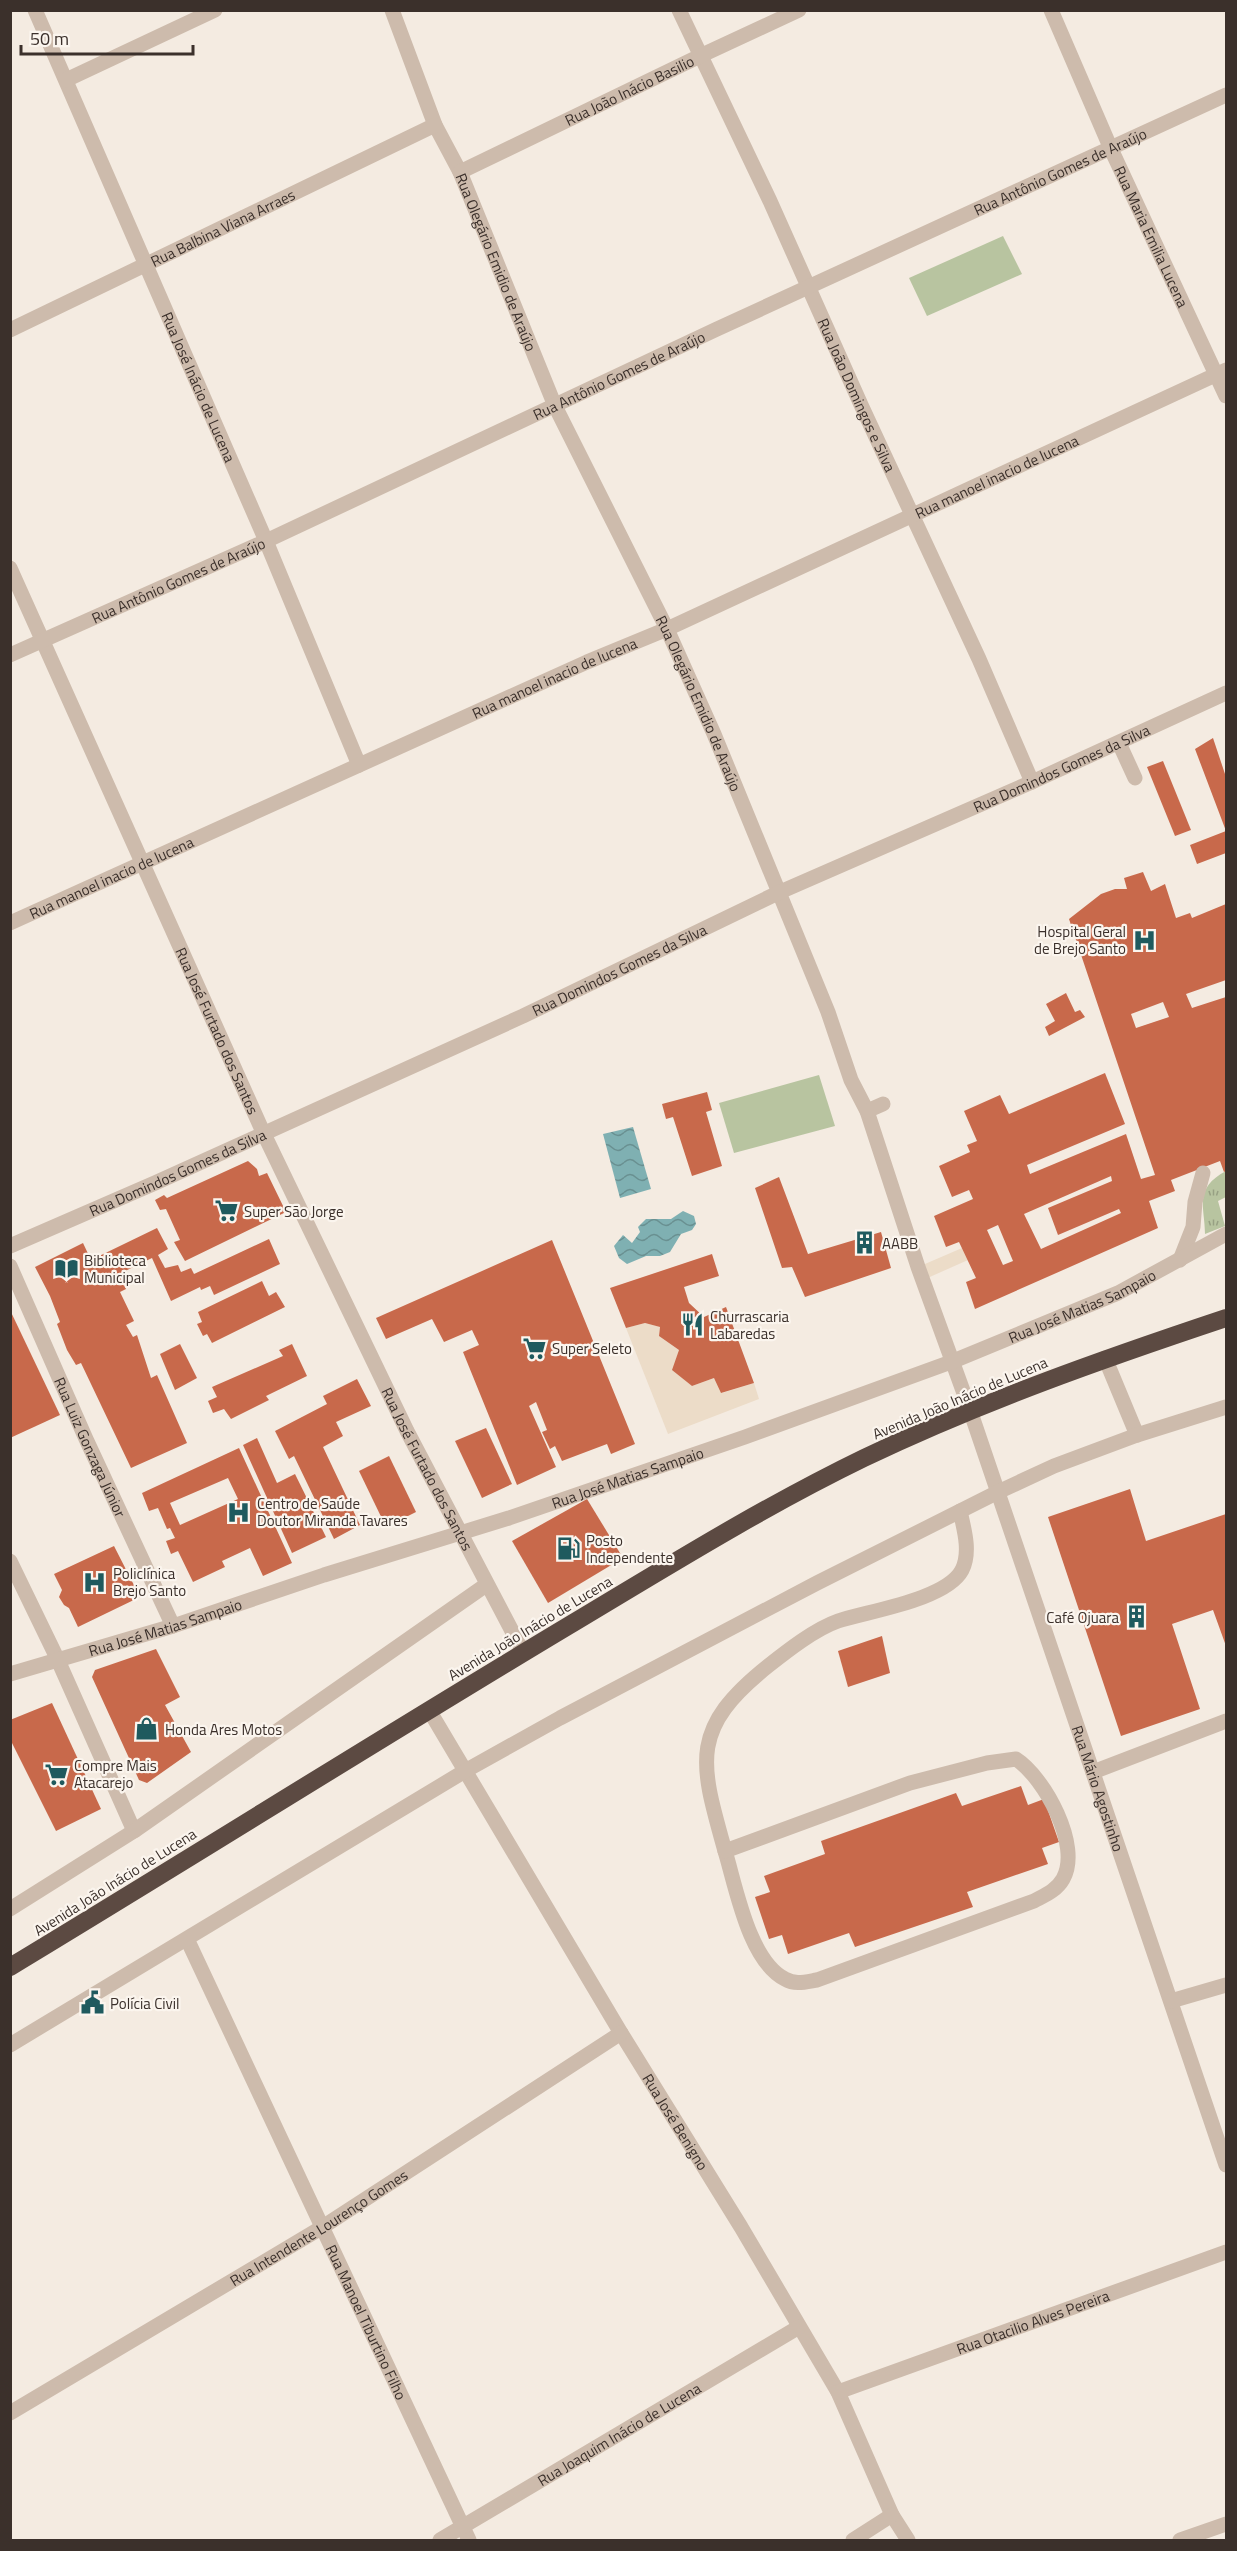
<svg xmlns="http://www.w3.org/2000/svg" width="1237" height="2551" viewBox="0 0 1237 2551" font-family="'Titillium Web',sans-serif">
  <defs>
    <pattern id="grass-tufts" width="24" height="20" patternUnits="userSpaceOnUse" patternTransform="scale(1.5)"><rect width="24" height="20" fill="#b8c4a0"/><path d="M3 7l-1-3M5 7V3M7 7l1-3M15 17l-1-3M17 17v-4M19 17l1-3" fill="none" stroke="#97a083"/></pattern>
    <pattern id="water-waves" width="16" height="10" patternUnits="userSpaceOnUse" patternTransform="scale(1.5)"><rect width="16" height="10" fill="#7fb0b2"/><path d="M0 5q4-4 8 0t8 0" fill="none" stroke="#699091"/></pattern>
  </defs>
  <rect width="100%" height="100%" fill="#f4ebe1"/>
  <path fill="url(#grass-tufts)" d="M1226 1171V1197L1218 1201 1225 1226 1205 1234C1205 1206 1193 1189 1226 1171Z"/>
  <g fill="#b8c4a0">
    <polygon points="1003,236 1022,274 927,316 909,278"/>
    <polygon points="819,1075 835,1126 734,1153 719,1103"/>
  </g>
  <g fill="#ecdcc8">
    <polygon points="962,1248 968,1260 923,1280 918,1267"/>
    <polygon points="645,1323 660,1327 659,1336 679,1350 673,1370 692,1386 714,1378 722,1393 754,1383 759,1399 668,1434 626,1328"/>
  </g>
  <g fill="url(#water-waves)">
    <polygon points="633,1127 651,1189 620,1198 603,1134"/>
    <polygon points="683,1211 694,1216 696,1224 692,1230 681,1234 670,1252 660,1256 646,1256 627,1264 619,1258 614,1246 623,1235 632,1243 640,1232 638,1227 646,1219 671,1219"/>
  </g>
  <g fill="#c8694b" fill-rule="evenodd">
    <polygon points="1213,738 1226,777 1226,853 1197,864 1190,845 1226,831 1195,749"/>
    <polygon points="1163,761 1191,830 1175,836 1147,767"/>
    <path d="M1143 872 1151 891 1165 884 1176 918 1190 913 1192 918 1226 904V980L1186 994 1192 1008 1226 997V1171L1224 1172 1220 1161 1171 1180 1175 1191 1149 1201 1158 1228 975 1309 966 1282 976 1278 959 1242 946 1247 934 1216 973 1199 969 1190 952 1197 939 1166 970 1152 967 1145 977 1141 964 1111 1000 1095 1009 1114 1105 1073 1125 1124 1027 1165 1030 1174 1126 1134 1141 1179 1155 1175 1069 919 1101 894 1115 889H1127L1124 878ZM1163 1002 1169 1017 1136 1028 1131 1014ZM1111 1176 1112 1181 1048 1208 1058 1235 1119 1209 1121 1213 1041 1249 1024 1214ZM998 1225 1013 1261 1003 1265 987 1230Z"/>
    <polygon points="1066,993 1075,1012 1080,1010 1085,1017 1049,1036 1045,1027 1055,1021 1046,1004"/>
    <polygon points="707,1092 712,1110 706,1112 722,1166 692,1176 673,1117 666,1119 662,1104"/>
    <polygon points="248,1161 257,1169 259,1176 267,1173 286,1212 185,1261 174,1242 180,1240 166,1209 160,1210 155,1200 164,1195 167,1198"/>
    <polygon points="779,1177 808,1254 881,1232 891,1268 805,1297 792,1267 782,1268 755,1188"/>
    <polygon points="157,1228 168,1249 158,1255 165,1268 178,1265 181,1272 191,1268 194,1274 269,1239 280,1264 214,1295 210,1286 201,1290 200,1287 171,1301 152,1258 119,1274 126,1289 120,1292 134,1321 126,1325 133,1337 137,1335 151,1378 157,1375 187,1443 131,1468 81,1363 76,1365 67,1350 57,1324 60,1322 50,1296 35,1267 83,1243 91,1260"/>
    <polygon points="552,1240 635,1444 611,1454 607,1444 562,1461 555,1446 550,1449 542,1432 547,1430 536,1402 529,1406 556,1467 517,1485 463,1352 479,1345 472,1330 444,1342 432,1319 386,1339 376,1318"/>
    <polygon points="712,1254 719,1276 684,1287 689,1303 704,1317 726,1307 754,1383 721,1393 714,1378 692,1386 672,1370 679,1350 659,1336 660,1327 645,1323 626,1328 610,1288"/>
    <polygon points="262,1281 269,1296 276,1292 285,1307 212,1343 207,1334 203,1336 197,1324 202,1322 198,1312"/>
    <polygon points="10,1310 60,1415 10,1438"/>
    <polygon points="180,1344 197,1378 175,1390 160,1354"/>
    <polygon points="292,1344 307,1376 266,1396 269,1400 231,1419 224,1409 213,1413 208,1401 217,1397 212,1387 283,1356 279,1350"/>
    <polygon points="357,1379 371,1406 336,1422 343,1436 323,1447 360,1525 334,1539 294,1456 289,1459 275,1431 327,1404 323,1396"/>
    <polygon points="486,1428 512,1484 482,1498 455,1441"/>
    <polygon points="257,1438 277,1483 295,1474 326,1537 292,1553 243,1445"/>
    <path d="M239 1448 292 1563 263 1576 250 1548 222 1561 225 1567 193 1582 178 1551 171 1554 166 1541 175 1538 170 1528 167 1529 158 1508 149 1511 142 1493ZM228 1478 238 1499 180 1525 170 1503Z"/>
    <polygon points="389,1456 416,1512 386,1527 359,1471"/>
    <polygon points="1130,1489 1146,1541 1226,1514 1226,1646 1213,1610 1172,1624 1200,1709 1121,1736 1048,1517"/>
    <polygon points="587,1499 623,1558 548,1603 512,1541"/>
    <polygon points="114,1546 140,1597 78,1627 69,1608 64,1605 59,1597 62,1590 54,1574"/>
    <polygon points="882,1636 890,1673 848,1687 838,1651"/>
    <polygon points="156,1649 180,1697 165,1705 191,1752 147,1783 139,1780 92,1677 95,1670"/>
    <polygon points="52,1703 101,1809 56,1831 10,1739 10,1720"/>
    <polygon points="1021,1786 1028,1805 1044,1799 1059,1842 1042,1848 1048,1864 967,1892 973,1907 855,1947 849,1933 788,1954 782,1935 769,1939 755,1897 770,1892 764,1876 825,1854 821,1841 956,1793 962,1806"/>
  </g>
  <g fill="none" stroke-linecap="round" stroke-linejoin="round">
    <g stroke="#cdbbac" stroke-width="15">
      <path id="s1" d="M35 10 266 541 359 765"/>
      <path id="s2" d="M392 10 435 125 460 172 555 406 667 629 714 734 828 1012 851 1080 867 1111 918 1267 970 1410 1226 2165"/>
      <path id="s3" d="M679 10 770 201 862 407 979 659 1032 782"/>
      <path id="s4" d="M1051 10 1111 149 1226 396"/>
      <polyline points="66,80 215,10"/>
      <path id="s5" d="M460 172 700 56 799 10"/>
      <path id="s6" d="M10 330 435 125"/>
      <path id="s7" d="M10 568 263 1132 407 1431 523 1652"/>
      <path id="s8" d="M10 655 266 541 717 329 1226 95"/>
      <polyline points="1119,743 1135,778"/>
      <path id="s9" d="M10 923 587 662 667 629 1226 370"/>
      <polyline points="867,1111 883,1104"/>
      <path id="s10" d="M10 1246 155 1183 523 1016 780 892 1032 782 1226 693"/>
      <polyline points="1180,1260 1193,1227 1195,1202 1203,1173"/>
      <path id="s11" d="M10 1266 86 1439 173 1626"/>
      <polyline points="1105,1358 1137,1435"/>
      <polyline points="10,1561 57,1658 134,1831"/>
      <path id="s12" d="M10 1674 173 1626 324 1575 509 1518 745 1437 951 1362 1118 1293 1226 1234"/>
      <path id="s13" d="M429 1710 621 2033 741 2227 838 2392 892 2515 908 2540"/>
      <path d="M1016 1759C1044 1777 1082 1846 1063 1879 1056 1891 1045 1895 1034 1901L817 1980C805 1982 795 1985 785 1979 749 1961 736 1887 725 1851L910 1783 987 1763Z"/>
      <polyline points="1093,1772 1226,1721"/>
      <path d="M725 1851C700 1762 689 1729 768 1666 787 1651 815 1629 838 1621 868 1611 946 1600 962 1570 971 1552 964 1529 960 1511"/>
      <polyline points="10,1909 134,1831 486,1585"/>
      <path id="s14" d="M187 1939 469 2540"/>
      <polyline points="1171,2001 1226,1985"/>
      <polyline points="10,2045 465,1771 560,1718 817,1583 998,1492 1054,1466 1137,1435 1226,1407"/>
      <path id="s15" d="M838 2392 1226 2252"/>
      <path id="s16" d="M10 2413 321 2228 621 2033"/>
      <path id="s17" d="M440 2540 799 2327"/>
      <polyline points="853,2540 892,2515"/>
      <polyline points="1180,2540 1226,2524"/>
    </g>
    <path stroke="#5c4a42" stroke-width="18" d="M10 1967C197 1854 381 1738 568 1626 665 1568 761 1508 864 1458 981 1402 1103 1359 1226 1318"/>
  </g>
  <defs>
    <symbol id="hospital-bare" viewBox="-9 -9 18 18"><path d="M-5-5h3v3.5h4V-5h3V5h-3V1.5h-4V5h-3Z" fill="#1f5a5e" stroke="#fbf5ee" stroke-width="2.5" paint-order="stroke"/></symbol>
    <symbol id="supermarket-bare" viewBox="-9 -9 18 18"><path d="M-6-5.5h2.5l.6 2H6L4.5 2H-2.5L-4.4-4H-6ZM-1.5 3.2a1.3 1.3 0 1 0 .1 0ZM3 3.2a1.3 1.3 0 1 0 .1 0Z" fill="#1f5a5e" stroke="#fbf5ee" stroke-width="2.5" paint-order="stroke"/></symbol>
    <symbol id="building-bare" viewBox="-9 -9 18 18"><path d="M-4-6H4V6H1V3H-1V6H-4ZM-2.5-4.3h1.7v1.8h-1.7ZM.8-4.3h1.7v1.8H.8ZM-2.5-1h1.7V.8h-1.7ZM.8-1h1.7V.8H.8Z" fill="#1f5a5e" stroke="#fbf5ee" stroke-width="2.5" paint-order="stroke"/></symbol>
    <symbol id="library-bare" viewBox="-9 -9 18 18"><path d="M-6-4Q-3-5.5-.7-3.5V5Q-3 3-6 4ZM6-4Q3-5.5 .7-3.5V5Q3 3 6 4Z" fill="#1f5a5e" stroke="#fbf5ee" stroke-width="2.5" paint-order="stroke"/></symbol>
    <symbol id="restaurant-bare" viewBox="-9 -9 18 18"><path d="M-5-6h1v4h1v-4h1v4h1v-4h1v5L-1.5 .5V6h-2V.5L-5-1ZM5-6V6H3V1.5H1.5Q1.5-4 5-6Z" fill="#1f5a5e" stroke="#fbf5ee" stroke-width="2.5" paint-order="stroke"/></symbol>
    <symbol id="fuel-bare" viewBox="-9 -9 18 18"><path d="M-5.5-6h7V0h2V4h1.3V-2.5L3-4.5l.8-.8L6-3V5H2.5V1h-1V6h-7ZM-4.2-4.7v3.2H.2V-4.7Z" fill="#1f5a5e" stroke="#fbf5ee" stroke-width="2.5" paint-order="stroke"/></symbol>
    <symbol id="shop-bare" viewBox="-9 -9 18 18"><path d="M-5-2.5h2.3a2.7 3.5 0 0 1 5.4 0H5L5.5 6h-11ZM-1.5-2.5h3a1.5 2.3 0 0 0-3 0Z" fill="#1f5a5e" stroke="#fbf5ee" stroke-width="2.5" paint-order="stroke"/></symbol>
    <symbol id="civic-bare" viewBox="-9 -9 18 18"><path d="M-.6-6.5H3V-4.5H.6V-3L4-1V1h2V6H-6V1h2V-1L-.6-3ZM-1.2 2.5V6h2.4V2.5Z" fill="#1f5a5e" stroke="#fbf5ee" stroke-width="2.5" paint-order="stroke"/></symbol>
  </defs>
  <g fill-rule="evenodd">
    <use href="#hospital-bare" x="1128" y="924" width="33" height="33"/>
    <use href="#supermarket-bare" x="210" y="1194" width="33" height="33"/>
    <use href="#building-bare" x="848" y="1226" width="33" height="33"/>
    <use href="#library-bare" x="50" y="1252" width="33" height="33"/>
    <use href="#restaurant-bare" x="676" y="1308" width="33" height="33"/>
    <use href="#supermarket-bare" x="518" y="1332" width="33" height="33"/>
    <use href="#hospital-bare" x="222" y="1496" width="33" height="33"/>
    <use href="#fuel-bare" x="552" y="1532" width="33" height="33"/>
    <use href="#hospital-bare" x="78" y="1566" width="33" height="33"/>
    <use href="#building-bare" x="1120" y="1600" width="33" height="33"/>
    <use href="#shop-bare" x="130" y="1712" width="33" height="33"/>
    <use href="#supermarket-bare" x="40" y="1758" width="33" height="33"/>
    <use href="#civic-bare" x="76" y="1986" width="33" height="33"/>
  </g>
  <g text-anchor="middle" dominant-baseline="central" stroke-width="4.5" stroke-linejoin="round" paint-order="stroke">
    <g font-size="15" fill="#3b302b" stroke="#fbf5ee">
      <text stroke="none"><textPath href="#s5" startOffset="188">Rua João Inácio Basilio</textPath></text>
      <text stroke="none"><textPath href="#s8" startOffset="1156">Rua Antônio Gomes de Araújo</textPath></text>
      <text stroke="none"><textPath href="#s6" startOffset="236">Rua Balbina Viana Arraes</textPath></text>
      <text stroke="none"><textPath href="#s4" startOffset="248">Rua Maria Emilia Lucena</textPath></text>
      <text stroke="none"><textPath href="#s2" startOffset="273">Rua Olegário Emidio de Araújo</textPath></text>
      <text stroke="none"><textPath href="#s8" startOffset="670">Rua Antônio Gomes de Araújo</textPath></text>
      <text stroke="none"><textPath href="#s1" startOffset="411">Rua José Inácio de Lucena</textPath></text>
      <text stroke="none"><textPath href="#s3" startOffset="424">Rua João Domingos e Silva</textPath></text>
      <text stroke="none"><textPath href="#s9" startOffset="1083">Rua manoel inacio de lucena</textPath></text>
      <text stroke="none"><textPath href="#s8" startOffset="184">Rua Antônio Gomes de Araújo</textPath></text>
      <text stroke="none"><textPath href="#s9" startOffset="597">Rua manoel inacio de lucena</textPath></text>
      <text stroke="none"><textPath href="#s2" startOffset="759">Rua Olegário Emidio de Araújo</textPath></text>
      <text stroke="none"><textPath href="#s10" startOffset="1155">Rua Domindos Gomes da Silva</textPath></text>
      <text stroke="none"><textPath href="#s9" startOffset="111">Rua manoel inacio de lucena</textPath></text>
      <text stroke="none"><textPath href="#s10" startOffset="669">Rua Domindos Gomes da Silva</textPath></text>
      <text stroke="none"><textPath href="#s7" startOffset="507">Rua José Furtado dos Santos</textPath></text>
      <text stroke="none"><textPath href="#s10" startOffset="183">Rua Domindos Gomes da Silva</textPath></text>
      <text stroke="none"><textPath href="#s12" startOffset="1134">Rua José Matias Sampaio</textPath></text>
      <text transform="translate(960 1398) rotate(-23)">Avenida João Inácio de Lucena</text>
      <text stroke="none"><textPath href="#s11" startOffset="198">Rua Luiz Gonzaga Júnior</textPath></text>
      <text stroke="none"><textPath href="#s7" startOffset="993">Rua José Furtado dos Santos</textPath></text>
      <text stroke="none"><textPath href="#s12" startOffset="648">Rua José Matias Sampaio</textPath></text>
      <text stroke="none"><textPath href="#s12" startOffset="162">Rua José Matias Sampaio</textPath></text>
      <text transform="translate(530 1628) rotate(-31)">Avenida João Inácio de Lucena</text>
      <text stroke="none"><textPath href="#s2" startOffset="1916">Rua Mário Agostinho</textPath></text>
      <text transform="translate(115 1882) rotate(-32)">Avenida João Inácio de Lucena</text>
      <text stroke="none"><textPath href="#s13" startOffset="480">Rua José Benigno</textPath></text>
      <text stroke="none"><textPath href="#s16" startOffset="360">Rua Intendente Lourenço Gomes</textPath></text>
      <text stroke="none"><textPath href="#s15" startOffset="207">Rua Otacilio Alves Pereira</textPath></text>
      <text stroke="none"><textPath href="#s14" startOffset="423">Rua Manoel Tiburtino Filho</textPath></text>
      <text stroke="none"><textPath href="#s17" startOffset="208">Rua Joaquim Inácio de Lucena</textPath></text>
    </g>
    <g font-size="15" fill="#3b302b" stroke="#fbf5ee" text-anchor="start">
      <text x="1126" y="931" text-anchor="end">Hospital Geral<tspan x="1126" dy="17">de Brejo Santo</tspan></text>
      <text x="244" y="1211">Super São Jorge</text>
      <text x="882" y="1243">AABB</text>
      <text x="84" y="1260">Biblioteca<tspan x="84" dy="17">Municipal</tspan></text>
      <text x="710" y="1316">Churrascaria<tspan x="710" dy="17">Labaredas</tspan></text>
      <text x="552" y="1348">Super Seleto</text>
      <text x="257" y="1503">Centro de Saúde<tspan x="257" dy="17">Doutor Miranda Tavares</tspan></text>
      <text x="586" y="1540">Posto<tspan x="586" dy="17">Independente</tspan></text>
      <text x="113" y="1573">Policlínica<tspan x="113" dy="17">Brejo Santo</tspan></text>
      <text x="1119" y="1617" text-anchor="end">Café Ojuara</text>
      <text x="165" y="1729">Honda Ares Motos</text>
      <text x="74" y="1765">Compre Mais<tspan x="74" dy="17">Atacarejo</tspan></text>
      <text x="110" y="2003">Polícia Civil</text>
    </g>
  </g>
  <rect width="1237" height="2551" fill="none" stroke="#3b302b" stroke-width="24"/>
  <path d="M21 45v9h172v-9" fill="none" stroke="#3b302b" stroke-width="3"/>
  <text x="30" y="45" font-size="18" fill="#3b302b" stroke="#fbf5ee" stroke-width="4.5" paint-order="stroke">50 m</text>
</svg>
